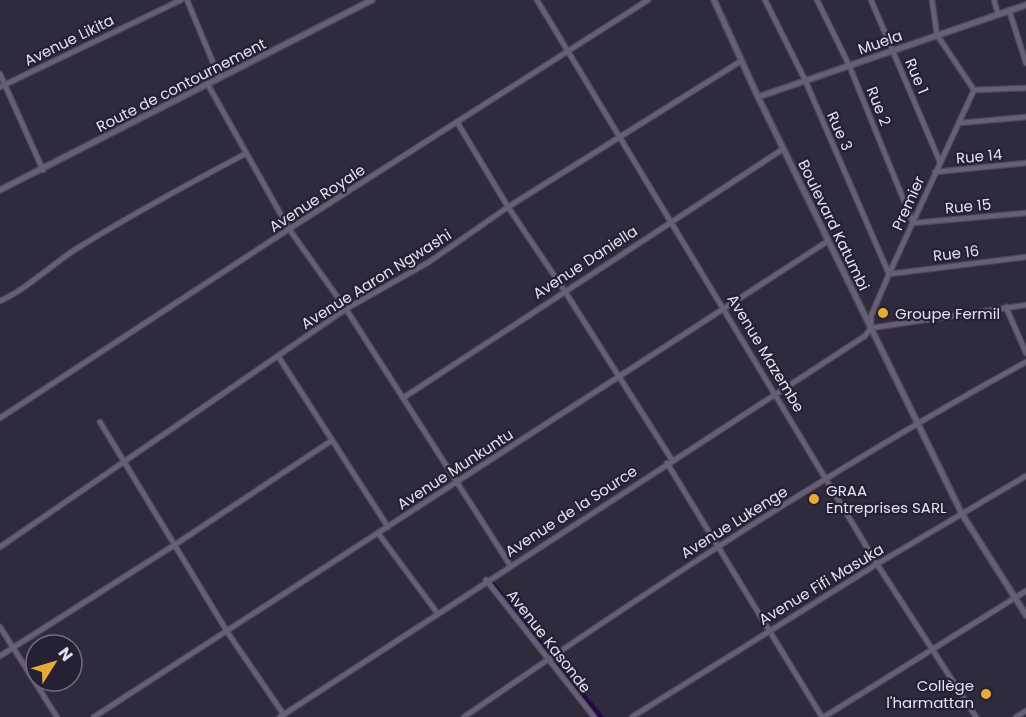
<svg xmlns="http://www.w3.org/2000/svg" width="1026" height="717" viewBox="0 0 1026 717" font-family="Poppins,sans-serif">
<style>
.lines{fill:none;stroke-linecap:round;stroke-linejoin:round}
.canal{stroke:#250646;stroke-width:5}
.minor-casing{stroke:#4d4858;stroke-width:7}
.tertiary-casing{stroke:#4d4858;stroke-width:8}
.minor{stroke:#665f76;stroke-width:4.5}
.tertiary{stroke:#665f76;stroke-width:5}
.poi-dot{fill:#e8ab37;stroke:#262033;stroke-width:2}
.labels{text-anchor:middle;dominant-baseline:central;stroke-width:4.5;stroke-linejoin:round;paint-order:stroke}
.street-label{font-size:15px;fill:#e4e0ed;stroke:#262033}
.poi-label{font-size:15px;fill:#e4e0ed;stroke:#262033;text-anchor:start}
</style>
<rect width="100%" height="100%" fill="#302a3d"/>
<g class="lines">
<path class="canal" d="M490 581 601 717"/>
<g class="minor-casing">
<g id="minor">
<path d="M187 0 219 77"/>
<path d="M537 0 877 564 976 717"/>
<path d="M765 0 805 80 889 274 1026 257"/>
<path d="M817 0 849 65 913 223 1026 213"/>
<path d="M871 0 940 162"/>
<path d="M932 0 937 35 974 90 1026 88"/>
<path d="M994 0 998 14"/>
<path d="M1009 10 1026 63"/>
<path d="M0 74 43 170"/>
<path d="M207 83 289 229 346 309 510 565"/>
<path d="M0 87 181 0"/>
<path d="M457 122 508 207 564 290 672 460"/>
<path d="M959 123 1026 117"/>
<path d="M935 172 1026 163"/>
<path d="M0 301C28 288 50 266 76 249 131 215 188 184 245 154"/>
<path d="M1006 307 1026 353"/>
<path d="M871 328V316L889 274 974 90"/>
<path d="M871 328 1026 305"/>
<path d="M278 356 388 527"/>
<path d="M403 398 783 149"/>
<path d="M0 418 289 229 648 0"/>
<path d="M100 422 228 633 284 715"/>
<path d="M667 463 822 717"/>
<path d="M378 533 438 614"/>
<path d="M0 547 346 309 429 262 508 207 741 61"/>
<path d="M486 580 594 717"/>
<path d="M0 627 57 717"/>
<path d="M0 656 176 544 331 441"/>
<path d="M94 717 828 241"/>
<path d="M280 717 865 336 871 328"/>
<path d="M464 717C647 591 831 469 1026 362"/>
<path d="M632 717 877 564 1026 476"/>
<path d="M824 717 1026 591"/>
<path d="M1016 717 1026 711"/>
</g>
</g>
<g class="tertiary-casing">
<g id="tertiary">
<path d="M714 0 758 97 962 514 1026 615"/>
<path d="M758 97 1026 5"/>
<path d="M0 190 372 0"/>
</g>
</g>
<use href="#minor" class="minor"/>
<use href="#tertiary" class="tertiary"/>
</g>
<g class="poi-dot">
<circle cx="883" cy="313" r="6"/>
<circle cx="814" cy="499" r="6"/>
<circle cx="986" cy="694" r="6"/>
</g>
<g class="labels">
<g class="street-label">
<text transform="translate(69 40) rotate(-26)">Avenue Likita</text>
<text transform="translate(880 42) rotate(-19)">Muela</text>
<text transform="translate(917 76) rotate(67)">Rue 1</text>
<text transform="translate(181 85) rotate(-27)">Route de contournement</text>
<text transform="translate(879 106) rotate(68)">Rue 2</text>
<text transform="translate(840 131) rotate(66)">Rue 3</text>
<text transform="translate(979 156) rotate(-5)">Rue 14</text>
<text transform="translate(317 198) rotate(-33)">Avenue Royale</text>
<text transform="translate(908 203) rotate(-66)">Premier</text>
<text transform="translate(968 206) rotate(-5)">Rue 15</text>
<text transform="translate(834 225) rotate(64)">Boulevard Katumbi</text>
<text transform="translate(956 253) rotate(-7)">Rue 16</text>
<text transform="translate(585 262) rotate(-33)">Avenue Daniella</text>
<text transform="translate(376 279) rotate(-32)">Avenue Aaron Ngwashi</text>
<text transform="translate(766 353) rotate(59)">Avenue Mazembe</text>
<text transform="translate(455 469) rotate(-33)">Avenue Munkuntu</text>
<text transform="translate(571 511) rotate(-33)">Avenue de la Source</text>
<text transform="translate(734 522) rotate(-32)">Avenue Lukenge</text>
<text transform="translate(821 584) rotate(-31)">Avenue Fifi Masuka</text>
<text transform="translate(549 641) rotate(52)">Avenue Kasonde</text>
</g>
<g class="poi-label">
<text x="895" y="313">Groupe Fermil</text>
<text x="826" y="490">GRAA<tspan x="826" dy="17">Entreprises SARL</tspan></text>
<text x="974" y="685" text-anchor="end">Collège<tspan x="974" dy="17">l'harmattan</tspan></text>
</g>
</g>
<g transform="translate(54 663) rotate(53)"><circle r="28" fill="#262033" stroke="#726d7d" stroke-width="1.5"/>
<path d="M0-4.5L10 22L0 15L-10 22Z" fill="#e8ab37"/>
<text y="-9" font-size="16" font-weight="bold" text-anchor="middle" fill="#e4e0ed">N</text>
</g>
</svg>
